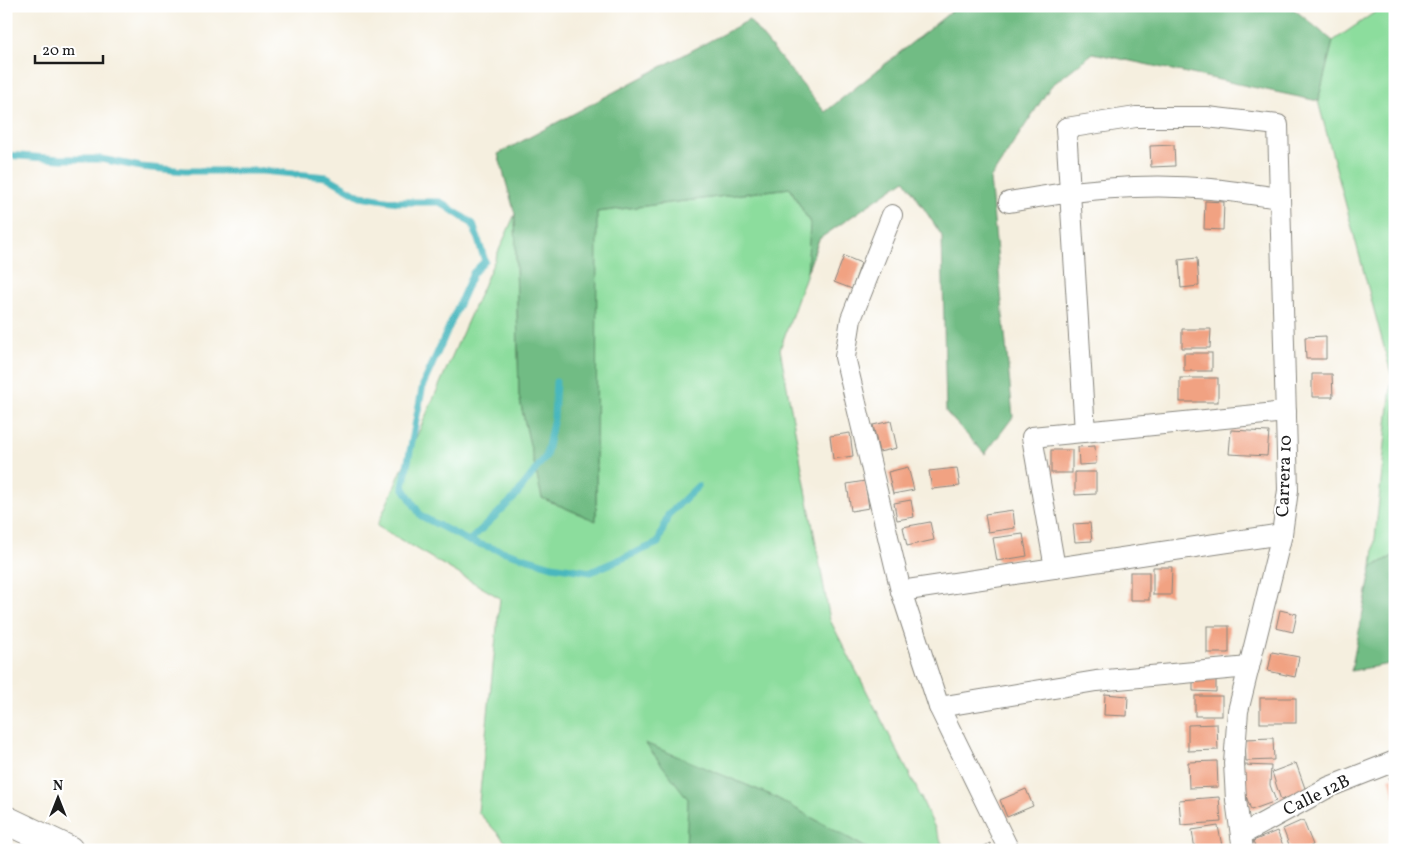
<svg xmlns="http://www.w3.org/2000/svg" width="1401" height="856" viewBox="0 0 1401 856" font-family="Vollkorn,serif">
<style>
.green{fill:#8cdd9d;stroke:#547c5c}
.forest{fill:#71bc84;stroke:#466c50}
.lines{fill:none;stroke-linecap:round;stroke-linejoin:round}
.stream{stroke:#48b7be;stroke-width:7}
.building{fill:#f1a282}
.street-casing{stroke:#88867e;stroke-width:22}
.secondary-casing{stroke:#88867e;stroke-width:30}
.street{stroke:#fff;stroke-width:20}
.secondary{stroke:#fff;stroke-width:28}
.labels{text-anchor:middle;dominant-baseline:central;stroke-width:4;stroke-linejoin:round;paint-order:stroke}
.street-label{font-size:18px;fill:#1c1c1c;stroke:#fff}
</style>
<rect width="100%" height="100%" fill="#fff"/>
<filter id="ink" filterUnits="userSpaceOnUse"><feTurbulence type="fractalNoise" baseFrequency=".02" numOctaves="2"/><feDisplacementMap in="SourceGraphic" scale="10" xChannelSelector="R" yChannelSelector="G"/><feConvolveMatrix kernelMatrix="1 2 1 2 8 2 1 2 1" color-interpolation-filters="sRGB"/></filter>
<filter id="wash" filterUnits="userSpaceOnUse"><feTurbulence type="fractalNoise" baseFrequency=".0096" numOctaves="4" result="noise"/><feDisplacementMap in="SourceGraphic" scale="20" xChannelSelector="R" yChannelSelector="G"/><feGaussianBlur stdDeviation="1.12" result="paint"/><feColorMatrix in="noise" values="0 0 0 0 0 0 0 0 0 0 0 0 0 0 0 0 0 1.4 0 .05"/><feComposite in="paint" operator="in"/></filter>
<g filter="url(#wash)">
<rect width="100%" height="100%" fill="#f5efdf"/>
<g class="green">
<path d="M1384 6H1395V555L1372 567 1392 377 1318 101 1333 41Z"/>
<path d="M790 188 819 239 780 349 830 620 916 787 945 850H870L773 796 646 744 689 799 686 850H513L478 812 500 598 377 526 515 214 519 396 542 498 586 517H596V212Z"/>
</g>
<g class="forest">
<path d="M958 6H1290L1333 41 1318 101 1093 53 1051 86 990 179 1013 417 985 454 946 412 942 236 905 180 819 239 807 272 810 223 790 188 597 212 596 521 542 498 519 396 515 214 498 154 749 20 825 112Z"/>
<path d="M1395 555V663L1351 671 1372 567Z"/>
<path d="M645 743 773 796 870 850H686L688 799Z"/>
</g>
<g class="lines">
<g class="stream">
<path d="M6 155 60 159H101L141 167 185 171H262L327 177 360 196 398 202H440L473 224 485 261 473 273 423 385 403 487 421 516 469 541 552 566 591 572 658 543 668 515 698 486"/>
<path d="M469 541 514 498 546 456 554 418 556 382"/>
</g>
</g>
<g id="blocks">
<g class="building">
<path d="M1174 145 1175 166 1151 167 1150 146Z"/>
<path d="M1205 201 1224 202 1223 230 1204 229Z"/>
<path d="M844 256 861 263 852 289 834 282Z"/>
<path d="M1197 258 1199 286 1181 288 1179 260Z"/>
<path d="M1182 329H1211L1210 348H1182Z"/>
<path d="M1326 336V359H1306L1305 337Z"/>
<rect x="1184" y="353" width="28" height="18"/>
<path d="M1312 374H1332L1333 397H1312Z"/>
<rect x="1180" y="378" width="38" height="24"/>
<path d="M891 421 897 448 879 452 873 425Z"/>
<path d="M1231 430 1269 432 1267 456 1229 454Z"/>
<path d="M850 433 853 456 833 459 830 436Z"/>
<path d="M1095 446 1096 464 1079 465 1078 447Z"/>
<rect x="1051" y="450" width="21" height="23"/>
<path d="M908 467 914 490 893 494 888 472Z"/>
<path d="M957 468 960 486 932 489 929 471Z"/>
<path d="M1075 472H1096V494L1075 495Z"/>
<path d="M865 481 869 508 851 511 847 484Z"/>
<path d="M911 500 914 517 897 520 894 503Z"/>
<path d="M1013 510 1015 528 988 532 985 514Z"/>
<path d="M930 522 934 540 907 546 903 527Z"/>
<path d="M1090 523 1092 541 1075 542 1073 524Z"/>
<path d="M1023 534 1027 556 997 561 993 538Z"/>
<path d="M1153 567H1172L1171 595H1153Z"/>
<rect x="1130" y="572" width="19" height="28"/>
<path d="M1280 610 1297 614 1293 632 1276 628Z"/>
<rect x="1207" y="626" width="22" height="27"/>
<path d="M1272 652 1299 657 1295 677 1268 671Z"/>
<path d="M1193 678 1216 679V692L1193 691Z"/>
<path d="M1105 694 1128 696 1127 716 1104 715Z"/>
<rect x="1195" y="696" width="27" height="20"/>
<rect x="1260" y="698" width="36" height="25"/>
<path d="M1217 724 1218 750 1188 751V725Z"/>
<path d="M1273 738 1274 760 1246 761 1245 739Z"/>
<path d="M1217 761 1218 787 1189 788 1188 762Z"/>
<path d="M1296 763 1306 791 1281 800 1272 772Z"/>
<path d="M1244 765 1271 766 1270 785 1276 801 1251 810 1244 790Z"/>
<path d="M1395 776V796H1394L1389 778Z"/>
<path d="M1026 789 1033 806 1007 817 1000 800Z"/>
<path d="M1219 797 1221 822 1181 825 1179 800Z"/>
<path d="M1303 820 1313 845 1301 850H1291L1283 829Z"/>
<path d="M1218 826 1222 846 1195 850 1192 830Z"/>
<path d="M1277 831 1285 850H1257L1253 841Z"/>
<path d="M990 843 993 850H977Z"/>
</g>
</g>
</g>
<g filter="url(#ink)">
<use href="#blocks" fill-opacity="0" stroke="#88867e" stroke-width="1"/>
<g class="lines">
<g class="street-casing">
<g id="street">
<path d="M1009 202C1075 190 1143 182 1211 189 1234 191 1257 195 1280 198"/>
<path d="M892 215 851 319 845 357 901 591 939 707 1009 850"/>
<path d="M1085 432 1066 128 1136 117H1207L1278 125 1288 490 1282 534 1238 711 1234 763 1236 800 1243 850"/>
<path d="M1055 568 1032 437 1286 412"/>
<path d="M901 591 1282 534"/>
<path d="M939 707 1096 681 1249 667"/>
<path d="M1241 835 1329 787 1395 761"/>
</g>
</g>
<g class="secondary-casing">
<path id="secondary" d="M6 820 69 850"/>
</g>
<use href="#street" class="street"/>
<use href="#secondary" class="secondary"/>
</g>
</g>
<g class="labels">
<g class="street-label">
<text transform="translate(1285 476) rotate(-88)">Carrera 10</text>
<text transform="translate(1317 796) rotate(-26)">Calle 12B</text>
</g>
</g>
<rect width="1401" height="856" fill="none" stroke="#fff" stroke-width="25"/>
<g transform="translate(58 798)" stroke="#ffffff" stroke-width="4" paint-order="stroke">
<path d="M0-4L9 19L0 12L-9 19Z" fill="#1c1c1c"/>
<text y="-8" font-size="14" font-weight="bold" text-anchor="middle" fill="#1c1c1c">N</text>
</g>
<path d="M35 55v8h68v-8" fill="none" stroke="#1c1c1c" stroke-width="2.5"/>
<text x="42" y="55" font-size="15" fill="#1c1c1c" stroke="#ffffff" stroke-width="4" paint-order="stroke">20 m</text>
</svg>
